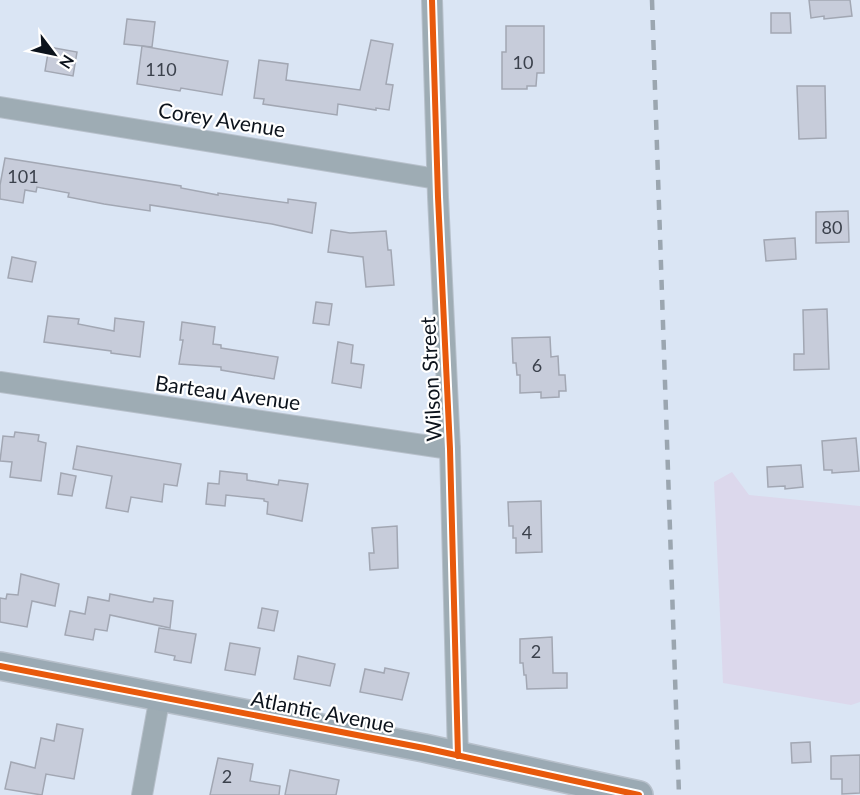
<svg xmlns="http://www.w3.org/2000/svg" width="860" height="795" viewBox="0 0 860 795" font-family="Lato,sans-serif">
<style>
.green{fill:#dcd8ec}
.building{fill:#c7ccda;stroke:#a2a7b3;stroke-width:1.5}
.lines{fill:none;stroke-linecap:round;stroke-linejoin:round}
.street-casing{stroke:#b7c0cb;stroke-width:22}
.secondary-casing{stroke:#b7c0cb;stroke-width:30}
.street{stroke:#9eacb4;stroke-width:20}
.secondary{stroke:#9baab4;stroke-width:27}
.rail{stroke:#9ba6b0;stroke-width:4.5;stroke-dasharray:10 10;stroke-linecap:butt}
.cycleway-casing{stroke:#fff;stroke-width:10}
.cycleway{stroke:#e8590c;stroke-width:6}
.labels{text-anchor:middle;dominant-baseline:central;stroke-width:4.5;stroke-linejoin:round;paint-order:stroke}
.number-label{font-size:18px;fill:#3b414c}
.street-label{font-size:21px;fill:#0c131c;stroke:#fff}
</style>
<rect width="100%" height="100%" fill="#dae5f4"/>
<path class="green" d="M732 472 749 495 860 506V702L851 705 723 683 714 482Z"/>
<g class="building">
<path d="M809 0H850L852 16 824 19V16L811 18Z"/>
<path d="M771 13H790L791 33H771Z"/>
<path d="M127 19 155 22 152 47 124 44Z"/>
<path d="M506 26H544V73H537L536 86H527V89H502V52H506Z"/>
<path d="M371 40 393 44 386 84 393 85 389 110 376 108V110L338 104 337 115 263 104 264 99 254 98 259 60 288 64 286 80 360 90Z"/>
<path d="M142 46 228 61 222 95 181 88 180 91 137 84Z"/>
<path d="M49 47 77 52 73 76 45 71Z"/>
<path d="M797 86H825L826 138 799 139Z"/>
<path d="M5 158 181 186V188L218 195V193L288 203V199L316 203 312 233 272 224 150 205V211L104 204 68 197 69 193 37 187 36 192 25 190 23 203 0 199V185Z"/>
<path d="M848 211 849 242 816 243V212Z"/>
<path d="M331 230 350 233 386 231 388 250H391L394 285 366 287 363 257 328 252Z"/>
<path d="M795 238 796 259 766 261 764 240Z"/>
<path d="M12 257 36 262 32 282 8 278Z"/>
<path d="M316 302 332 304 329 325 313 323Z"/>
<path d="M827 309 829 369 794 370V354H804L803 310Z"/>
<path d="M48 316 79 319 78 324 114 331 115 318 144 322 140 357 111 353V351L44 342Z"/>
<path d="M182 322 215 327 213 344 221 345V348L278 357 274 379 221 370V367L179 364 183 340H180Z"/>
<path d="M550 337 551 357 558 356 559 375H565L566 391H559V397L541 398V392L520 393V375H517L516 363H513L512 338Z"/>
<path d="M338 342 353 345 351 363 364 365 361 388 332 383Z"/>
<path d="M15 432 39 435 38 441 46 443 41 481 10 477 12 462 0 461 3 436 14 437Z"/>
<path d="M856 438 859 471 832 473V470H824L822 441Z"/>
<path d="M77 446 181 464 177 486 164 484 162 502 131 497 128 512 106 508 112 476 73 469Z"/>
<path d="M801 465 803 487 785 489V486L768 487 767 467Z"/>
<path d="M220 471 247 474V480L278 485 279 480 308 484 302 521 267 514 268 502 264 501V499L226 495 225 506 206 504 208 483 219 484Z"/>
<path d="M61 473 76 476 72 496 58 494Z"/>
<path d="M541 501 542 552 516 553V538H513V526H509L508 502Z"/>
<path d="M397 526 398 568 370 570 369 553H374L372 528Z"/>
<path d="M21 574 59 584 55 606 32 601 27 627 0 622V598L6 599 7 594 18 595Z"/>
<path d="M110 594 150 602H153L154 598 173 601 170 628 110 615 107 631 95 629 93 640 65 635 70 611 85 614 88 597 109 601Z"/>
<path d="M262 608 278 611 274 631 258 628Z"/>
<path d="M159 628 196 634 191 663 174 660 175 656 155 652Z"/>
<path d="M552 637 553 673H567V688L527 689 526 675H524L523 663H520V639Z"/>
<path d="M230 643 260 648 255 675 225 670Z"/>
<path d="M298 656 335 664 330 686 294 679Z"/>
<path d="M385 668 409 673 402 700 360 692 365 669 384 673Z"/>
<path d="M57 724 83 729 74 779 46 774 42 795 5 789 11 762 35 768 41 738 54 741Z"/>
<path d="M810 742 811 762 792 763 791 743Z"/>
<path d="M860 755V793L842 794V779H831V756Z"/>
<path d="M218 758 253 764 250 781 280 786 279 795H210Z"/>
<path d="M290 770 339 780 336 795H285Z"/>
</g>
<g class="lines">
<g class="street-casing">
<g id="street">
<path d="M432 0 438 197 450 449 458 756"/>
<path d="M0 107 437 179"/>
<path d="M0 382 450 449"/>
<path d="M142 795 160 696"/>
</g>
</g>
<g class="secondary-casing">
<path id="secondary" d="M0 666 424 748 639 795"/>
</g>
<use href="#street" class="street"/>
<use href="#secondary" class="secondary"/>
<path class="rail" d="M652 0 679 795"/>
<g class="cycleway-casing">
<g id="cycleway">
<path d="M432 0 438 197 450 449 458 756"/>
<path d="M0 666 424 748 639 795"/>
</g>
</g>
<use href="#cycleway" class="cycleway"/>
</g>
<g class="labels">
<g class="number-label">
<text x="523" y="62">10</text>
<text x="161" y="69">110</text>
<text x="23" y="176">101</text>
<text x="832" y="227">80</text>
<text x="537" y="365">6</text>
<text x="527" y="532">4</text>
<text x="536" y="651">2</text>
<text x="227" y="776">2</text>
</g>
<g class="street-label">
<text transform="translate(222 119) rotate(9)">Corey Avenue</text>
<text transform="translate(430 379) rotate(-93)">Wilson Street</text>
<text transform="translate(228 392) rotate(8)">Barteau Avenue</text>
<text transform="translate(323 711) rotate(11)">Atlantic Avenue</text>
</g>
</g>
<g transform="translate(54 54) rotate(122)" stroke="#ffffff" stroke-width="4.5" paint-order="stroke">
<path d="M0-4.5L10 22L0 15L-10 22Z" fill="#0c131c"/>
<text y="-9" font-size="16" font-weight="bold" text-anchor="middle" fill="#0c131c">N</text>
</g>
</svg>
